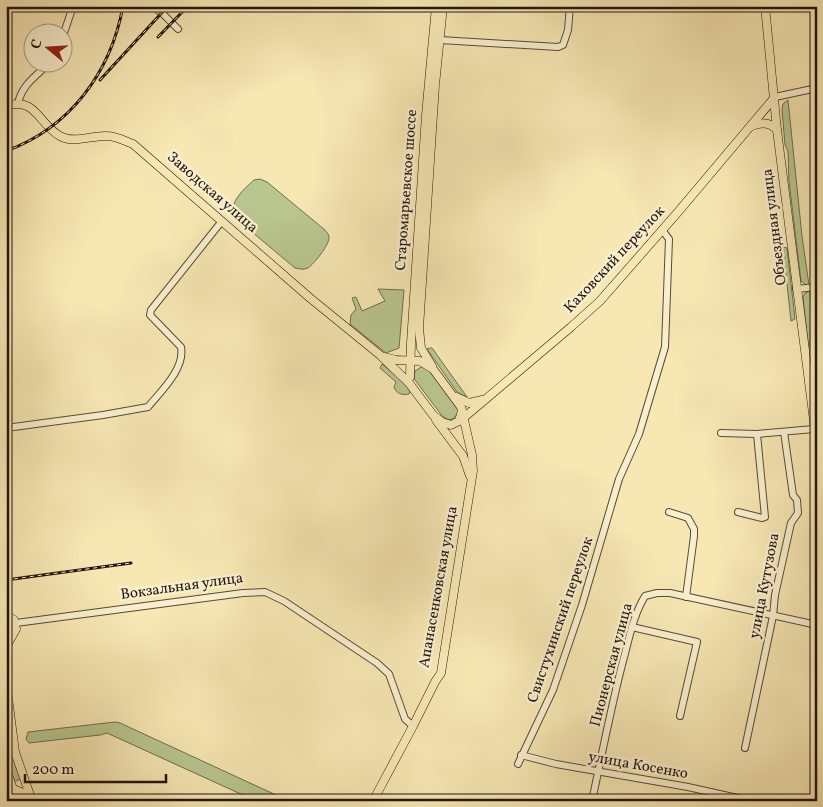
<svg xmlns="http://www.w3.org/2000/svg" width="823" height="807" viewBox="0 0 823 807" font-family="Vollkorn,serif">
<style>
.green{fill:#b9c68f;stroke:#6e6e4e}
.lines{fill:none;stroke-linecap:round;stroke-linejoin:round}
.minor-casing{stroke:#574a36;stroke-width:8}
.major-casing{stroke:#22150d;stroke-width:9}
.minor{stroke:#f9efce;stroke-width:6}
.major{stroke:#f6e7b3;stroke-width:8}
.rail-casing{stroke:#22150d;stroke-width:3}
.rail{stroke:#f9efce;stroke-width:1;stroke-dasharray:4;stroke-linecap:butt}
.labels{text-anchor:middle;dominant-baseline:central;stroke-width:5;stroke-linejoin:round;paint-order:stroke}
.street-label{font-size:15px;fill:#22150d;stroke:#f9efce}
</style>
<rect width="100%" height="100%" fill="#f6e7b3"/>
<filter id="stains"><feTurbulence type="fractalNoise" baseFrequency=".004" numOctaves="4"/><feColorMatrix values="0 0 0 0 .2 0 0 0 0 .09 0 0 0 0 .02 0 0 0 .5 -.17"/></filter>
<radialGradient id="worn" r=".72"><stop offset=".6" stop-color="#630" stop-opacity="0"/><stop offset="1" stop-color="#630" stop-opacity=".3"/></radialGradient>
<g class="green">
<path d="M788 100 802 236 809 285H806L801 281 789 181 788 151 785 145 782 110 783 104Z"/>
<path d="M260 179 267 182 325 230C326 232 329 234 329 237 330 244 314 264 308 268 304 270 300 269 295 268L234 217C228 203 244 189 254 180Z"/>
<path d="M783 247 787 248 795 319 791 321Z"/>
<path d="M378 289 404 290 399 348 386 353 350 324 351 315 356 309 352 298 356 297 362 311 385 301Z"/>
<path d="M810 291 817 346 816 348 810 347 808 343 803 297 805 293Z"/>
<path d="M430 348H432L467 397 457 392 427 349Z"/>
<path d="M382 364 403 381 410 391 409 394C402 396 396 393 394 387L396 382 380 368Z"/>
<path d="M423 366 429 370 457 406 458 413 453 419 449 420 443 417 415 380 414 377 415 371Z"/>
<path d="M6 703 21 779 13 782 6 762Z"/>
<path d="M115 722 120 723 289 801H256L107 733 100 735 29 743 26 739 28 732Z"/>
</g>
<g class="lines">
<g class="minor-casing">
<g id="minor">
<path d="M152 6 162 13 178 29"/>
<path d="M62 39 73 6"/>
<path d="M440 40 558 47 563 45 568 30 570 6"/>
<path d="M775 97 817 88"/>
<path d="M18 103C23 83 36 77 50 62"/>
<path d="M796 289 817 287"/>
<path d="M6 428 103 415 148 407C161 391 185 369 181 347L150 315 151 310 222 221"/>
<path d="M721 433 757 434 814 429"/>
<path d="M669 512 688 518 694 529V536L686 597"/>
<path d="M738 512 762 518 765 517 757 434"/>
<path d="M16 623 243 593 265 592 284 601 377 663 389 674 405 719 413 726"/>
<path d="M632 627 697 642 680 716"/>
<path d="M745 748 773 616 775 595 791 523 798 513 797 500 793 495 784 432"/>
<path d="M521 755 556 764 688 787 751 801"/>
<path d="M518 764 553 690 582 605 619 479 639 434 665 347 669 239 662 230"/>
<path d="M592 801C602 754 611 707 623 661 629 639 633 616 645 596L657 593H670L817 625"/>
</g>
</g>
<g class="major-casing">
<g id="major">
<path d="M765 6 777 130 817 445"/>
<path d="M6 106C36 96 39 125 60 136 74 144 92 135 107 136 116 136 125 141 133 144L310 298 380 355 409 383 433 415 442 422 451 425 459 421 462 411"/>
<path d="M752 126C761 122 770 122 777 130"/>
<path d="M432 366 421 348 419 328 435 85 443 6"/>
<path d="M410 377 411 343 426 115 436 6"/>
<path d="M456 397 469 403 482 400"/>
<path d="M436 420 463 456 470 476"/>
<path d="M461 420 571 327 600 301 678 212 775 97"/>
<path d="M6 615 14 620 16 629 6 647"/>
<path d="M6 682 15 752 32 801"/>
<path d="M6 769 17 801"/>
<path d="M6 786 23 793 31 799"/>
<path d="M373 801 413 726 435 682 441 673 473 471 472 455 461 407 433 369 420 361 396 360 384 357"/>
</g>
</g>
<use href="#minor" class="minor"/>
<use href="#major" class="major"/>
<g class="rail-casing">
<g id="rail">
<path d="M158 37 188 6"/>
<path d="M100 80 168 6"/>
<path d="M6 151C70 128 111 72 123 6"/>
<path d="M6 580 131 563"/>
</g>
</g>
<use href="#rail" class="rail"/>
</g>
<g class="labels">
<g class="street-label">
<text transform="translate(407 190) rotate(-86)">Старомарьевское шоссе</text>
<text transform="translate(212 193) rotate(41)">Заводская улица</text>
<text transform="translate(775 227) rotate(-97)">Объездная улица</text>
<text transform="translate(615 260) rotate(-47)">Каховский переулок</text>
<text transform="translate(765 586) rotate(-79)">улица Кутузова</text>
<text transform="translate(182 587) rotate(-8)">Вокзальная улица</text>
<text transform="translate(439 587) rotate(-80)">Апанасенковская улица</text>
<text transform="translate(561 620) rotate(-71)">Свистухинский переулок</text>
<text transform="translate(612 665) rotate(-75)">Пионерская улица</text>
<text transform="translate(638 766) rotate(10)">улица Косенко</text>
</g>
</g>
<rect width="823" height="807" fill="none" stroke="#f6e7b3" stroke-width="25"/>
<rect x="8" y="8" width="808" height="792" fill="none" stroke="#22150d" stroke-width="2.5"/>
<rect x="12" y="12" width="798" height="782" fill="none" stroke="#22150d"/>
<g transform="translate(48 48) rotate(288)"><circle r="24" fill="#f9efce" stroke="#a39881"/>
<path d="M0-4L9 19L0 12L-9 19Z" fill="#8f2418"/>
<text y="-8" font-size="14" font-weight="bold" text-anchor="middle" fill="#22150d">С</text>
</g>
<path d="M25 774v8h141v-8" fill="none" stroke="#22150d" stroke-width="2.5"/>
<text x="32" y="774" font-size="15" fill="#22150d" stroke="#f9efce" stroke-width="4" paint-order="stroke">200 m</text>
<rect width="100%" height="100%" filter="url(#stains)"/>
<rect width="100%" height="100%" fill="url(#worn)"/>
</svg>
